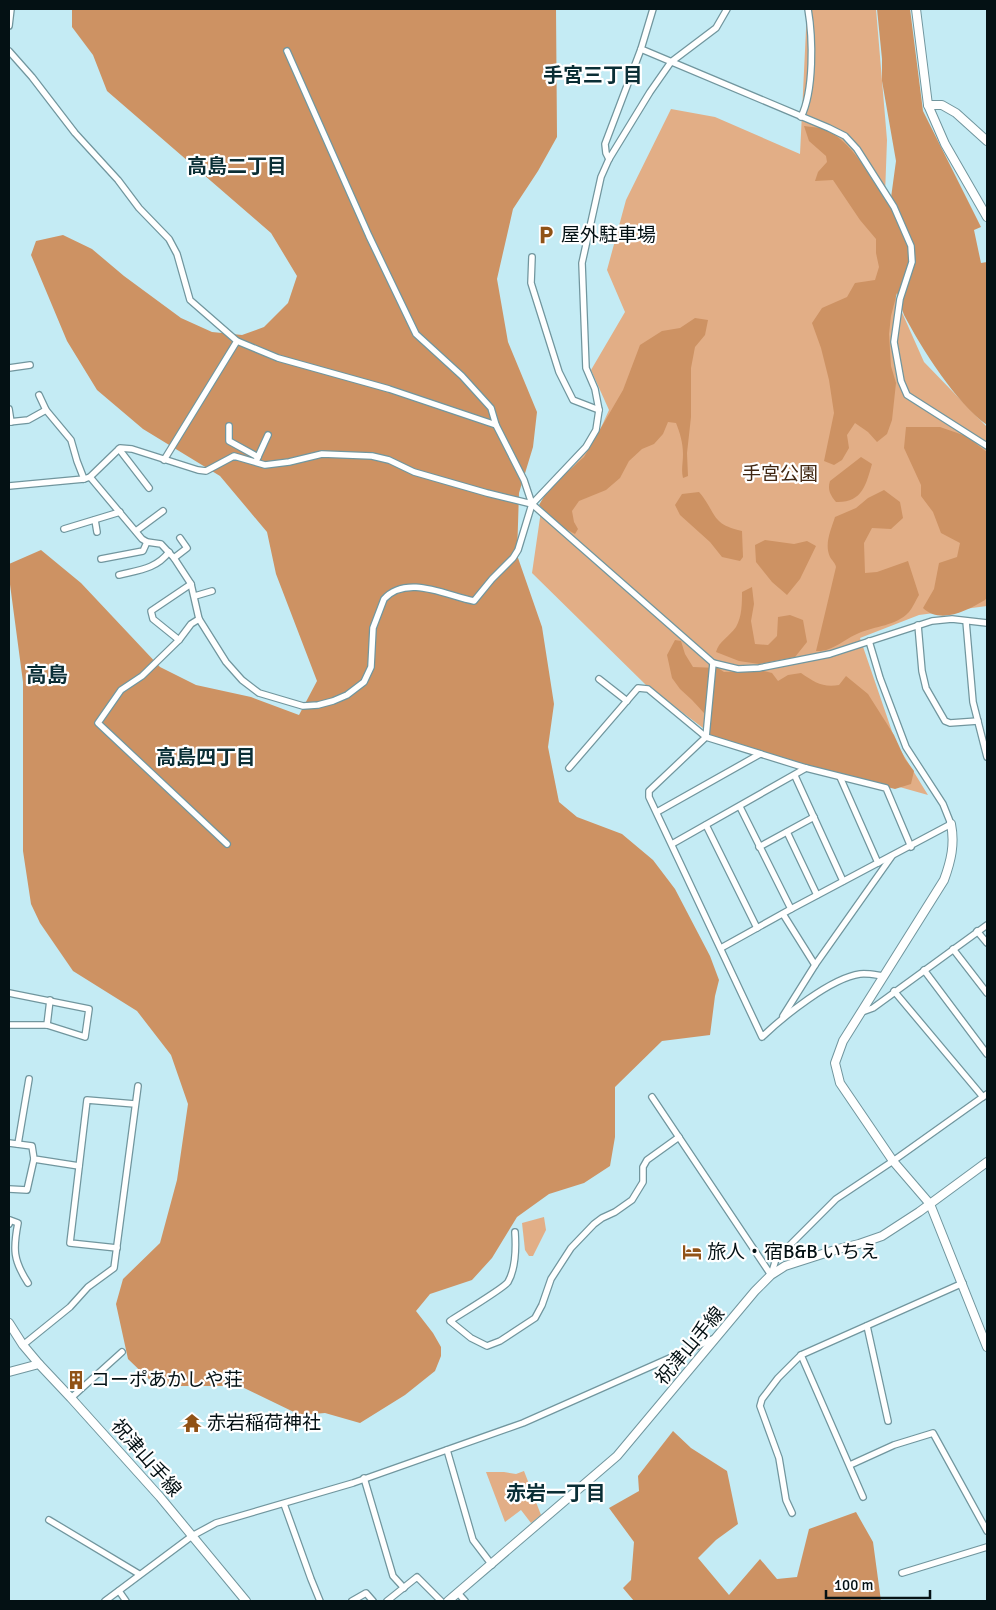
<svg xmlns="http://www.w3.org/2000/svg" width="996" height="1610" viewBox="0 0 996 1610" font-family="Signika,'Noto Sans JP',sans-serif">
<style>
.green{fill:#e2ae86}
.forest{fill:#cd9263}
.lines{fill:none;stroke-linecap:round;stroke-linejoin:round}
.street-casing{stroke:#71969e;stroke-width:8}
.secondary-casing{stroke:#71969e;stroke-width:10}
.street{stroke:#fff;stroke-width:5.5}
.secondary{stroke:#fff;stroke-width:8}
.labels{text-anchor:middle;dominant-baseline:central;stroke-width:4.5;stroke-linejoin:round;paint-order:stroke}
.poi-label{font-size:19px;fill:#041114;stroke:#fff;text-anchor:start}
.park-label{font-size:19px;fill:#402712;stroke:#fff}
.street-label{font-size:19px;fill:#041114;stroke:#fff}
.neighbourhood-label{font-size:20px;font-weight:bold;fill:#0a2e35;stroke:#fff}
.quarter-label{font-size:21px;font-weight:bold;fill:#0a2e35;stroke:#fff}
</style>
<rect width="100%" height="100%" fill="#c4ebf4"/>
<g class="green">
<path d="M807 9H876L887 140 885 195 888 281 924 362 987 427V606L919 615 860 638 896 743 928 795 711 734 646 685 532 573 541 511 599 432 609 410 591 370 625 312 607 270 626 200 671 109 715 117 800 154Z"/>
<path d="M544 1217 546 1230 533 1256H529L525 1250 522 1223Z"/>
<path d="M524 1471 541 1515 531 1523 521 1510 505 1522 486 1472H504L516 1474Z"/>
</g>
<g class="forest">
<path d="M72 9H556L557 137 538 171 513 209 497 279 508 342 537 412 533 447 519 493 517 555 542 627 554 704 548 747 559 802 577 817 622 834 653 860 675 889 710 956 719 980 715 996 710 1035 662 1041 615 1087V1137L610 1166 584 1183 549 1194 517 1217 492 1258 472 1280 430 1294 416 1311 433 1333 441 1347V1356L435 1371 405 1395 360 1423 325 1413 300 1415 240 1386H156L128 1359 116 1304 123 1279 160 1243 177 1180 188 1104 171 1055 137 1011 73 971 40 923 31 904 23 851V682L9 577V564L41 550 81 583 160 667 196 685 251 697 299 715 317 681 276 574 267 532 220 476 143 429 97 390 67 341 31 255 36 241 63 235 92 249 124 276 181 318 212 332 242 335 264 327 288 303 297 276 271 233 107 91 93 55 72 27Z"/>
<path d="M877 9H910L923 111 981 227 974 230 981 263 987 262V425C956 403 922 349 904 315 901 308 900 300 897 293L891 316 889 334 891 366 896 383 892 420 887 434 877 442 868 432 855 423 847 435 849 448 842 460 834 465 824 461 834 413 829 380 821 348 812 323 822 308 847 297 855 283 875 280 879 267 876 253V239L860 220 833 180 815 181 818 172 827 162 826 156 809 141 804 126C809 127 815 127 820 128 854 138 870 181 890 205L896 161 882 81V59Z"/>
<path d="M695 318 708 320 705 335 695 347 691 368V417L687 453 688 476 683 478C681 470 683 463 683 454 683 443 680 433 676 423L668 422 663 434 654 444 642 449 629 461 620 478 606 490 579 501 572 511 574 522 578 529 575 534 564 528 539 505 549 488 584 457 623 390 640 345 662 331 680 328Z"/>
<path d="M906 427H940L966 436 987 452V597L985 600C968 610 941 625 923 608L934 589 939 563 957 557 960 543 941 533 933 512 921 496V485L904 448Z"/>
<path d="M861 457 872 464C866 485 862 503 836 502 831 496 827 490 830 481Z"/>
<path d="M884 490 900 502 903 518 891 529 872 528 864 543 865 573 877 572 908 561 919 595C916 600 913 607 909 612 896 626 875 626 859 633 844 639 833 652 816 651L836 567C835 562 832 561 830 557 824 544 831 530 835 517L856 508 868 498Z"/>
<path d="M699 492C717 513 710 524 742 531L743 557 740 561 722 557 710 542 680 515 675 505 682 494Z"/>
<path d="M765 540 794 544 807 541 816 546 800 579 787 595 772 582 756 562 755 545Z"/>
<path d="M752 587 754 604 751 621 755 644 768 645 777 636 778 617 790 615 803 620 807 642 795 657 759 664 739 661 716 652C719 641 729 637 736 627 742 617 742 603 742 592Z"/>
<path d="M675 640 681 641 685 654 693 667 718 668 724 672 764 671 772 673 778 681 788 675 801 673C814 682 823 688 839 685L846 676 868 694 894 735 905 759 914 771 911 784 895 789 717 744 709 734 704 713 692 700 680 689 672 678 667 655Z"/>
<path d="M673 1431 691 1448 727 1471 738 1524 716 1540 698 1558 729 1595 760 1559 777 1579 797 1577 809 1529 856 1512 873 1542 881 1601H634L623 1588 631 1580 634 1542 609 1508 639 1491 638 1476Z"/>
</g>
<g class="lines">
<g class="street-casing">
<g id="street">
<path d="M9 26 11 9"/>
<path d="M641 49 829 128 845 136 857 149 894 207 911 246 912 262 900 299 894 342 901 381 907 395 987 446"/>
<path d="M9 51 32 77 75 133 118 180 139 208 169 239 177 254 190 300 237 341 278 358 389 389 496 425"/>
<path d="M287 51 369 236 416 334 462 376 491 408 496 425 524 480 532 504"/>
<path d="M801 117C814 91 813 38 808 9"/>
<path d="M609 159 606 153 605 144 641 49 653 9"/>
<path d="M532 257 531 283 559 372 573 400 599 410"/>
<path d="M9 368 30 365"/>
<path d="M39 395 46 410 71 440 77 461 84 479"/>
<path d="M9 409 11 422"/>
<path d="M9 422 28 420 46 410"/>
<path d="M229 426V441L258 457"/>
<path d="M119 449 149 488"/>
<path d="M257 459 268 435"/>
<path d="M164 460 237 341"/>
<path d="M90 477 142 539 147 542 161 544 174 558 191 584 199 619 226 662 242 680 259 693 303 706 318 705 333 701 347 695 364 682 371 667 373 628 384 599C407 574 447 596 474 601L492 579 513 558 518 550 532 504 586 447 596 430 599 410 595 389 586 368 582 263 601 177 609 159 650 92 671 62 716 28 727 9"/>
<path d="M9 486 84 479 90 477 120 448 132 449 198 470 206 471 234 456 265 465 289 462 322 454 372 456 389 460 414 472 487 493 532 504 713 663 738 669 759 668 830 654 932 621 952 619 987 623"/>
<path d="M95 520 97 532"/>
<path d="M64 529 120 512"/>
<path d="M136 531 163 511"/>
<path d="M174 558 187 548 180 538"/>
<path d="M101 559 143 551 147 542"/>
<path d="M119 575C139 570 156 569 169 552"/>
<path d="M195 596 212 591"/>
<path d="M199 619 191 624 179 640 142 676 121 690 98 723 227 844"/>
<path d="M966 621 973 702 987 757"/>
<path d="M918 625 922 671 926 688 945 721 950 723 978 721"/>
<path d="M179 640 153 619 151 611 191 584"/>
<path d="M713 663 706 737 649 791V797L762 1037C784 1016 831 978 860 974 867 973 876 975 884 976"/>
<path d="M599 679 627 701"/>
<path d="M569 768 638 688 648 689 706 737 806 768 886 788 911 847"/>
<path d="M795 776 843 881"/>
<path d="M840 777 878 863"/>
<path d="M740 807 791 909"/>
<path d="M657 812 760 754"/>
<path d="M706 825 757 928"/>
<path d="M787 832 817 895"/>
<path d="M672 844 806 768"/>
<path d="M759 847 814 817"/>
<path d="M783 914 815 965"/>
<path d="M977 931 987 943"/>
<path d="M721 948 791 909 951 824 943 804 906 747 880 678 869 641"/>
<path d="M953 949 987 993"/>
<path d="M924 970 987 1054"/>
<path d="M894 991 983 1097"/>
<path d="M9 993 89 1009 85 1037 47 1025H9"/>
<path d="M862 1012 873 1008 987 925"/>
<path d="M783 1016 815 965 892 856"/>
<path d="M47 1025 50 1000"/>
<path d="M652 1097 771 1275"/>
<path d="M9 1143 32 1146 34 1159 79 1166"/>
<path d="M18 1144 29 1079"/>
<path d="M9 1189 27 1190 34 1159"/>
<path d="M9 1224 10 1220 18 1223C13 1249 13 1260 28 1283"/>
<path d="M515 1232C516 1247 516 1268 508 1282 504 1288 459 1315 450 1321L471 1338 487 1346 500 1341 535 1318 542 1305 551 1279 571 1248 594 1224 602 1218 615 1212 632 1200 643 1182V1167L647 1160 679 1137"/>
<path d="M117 1248 70 1243 87 1100 135 1104"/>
<path d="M771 1275 776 1259 836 1199 893 1161 987 1094"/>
<path d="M867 1326 888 1421"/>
<path d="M23 1345 70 1307 88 1287 114 1268 138 1086"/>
<path d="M801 1355 863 1497"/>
<path d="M71 1398 122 1352"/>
<path d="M447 1450 473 1540 492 1565"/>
<path d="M850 1465 894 1445 933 1433 987 1531"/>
<path d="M364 1478 393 1576 404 1588"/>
<path d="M284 1504 311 1579 320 1601"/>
<path d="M792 1513 786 1500 779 1458 760 1406 762 1399 778 1378 801 1355 963 1283"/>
<path d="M49 1520 139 1574"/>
<path d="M902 1573 987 1547"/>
<path d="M119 1591 126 1601"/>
<path d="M458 1593 465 1601"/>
<path d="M105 1601 192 1536 216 1523 353 1483 523 1423 715 1338"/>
<path d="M352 1601 366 1593 373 1601"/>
<path d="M387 1601 417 1577 441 1601"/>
</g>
</g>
<g class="secondary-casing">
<g id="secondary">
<path d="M916 9 928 105 945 144 987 217"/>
<path d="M928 105H942L956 113 987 141"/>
<path d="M951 824C955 844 951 861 944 880L843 1041 835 1063 840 1083 893 1161 930 1204 987 1347"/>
<path d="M9 1323 23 1345 39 1364"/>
<path d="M9 1372 39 1364 71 1398 160 1497 246 1601"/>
<path d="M448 1601 617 1456 755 1291 771 1275 785 1266 838 1249 859 1244 882 1236 919 1212 987 1162"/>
</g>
</g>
<use href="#street" class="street"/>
<use href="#secondary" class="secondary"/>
</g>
<defs>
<g id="parking-bare" transform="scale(1.5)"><path d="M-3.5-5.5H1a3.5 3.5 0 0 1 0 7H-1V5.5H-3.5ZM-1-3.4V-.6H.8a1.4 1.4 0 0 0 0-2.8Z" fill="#905216" stroke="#fff" stroke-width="2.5" paint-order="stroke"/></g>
<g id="hotel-bare" transform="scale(1.5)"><path d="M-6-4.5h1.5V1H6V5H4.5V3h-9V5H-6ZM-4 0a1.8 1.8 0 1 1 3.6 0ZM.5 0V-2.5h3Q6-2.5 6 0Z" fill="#905216" stroke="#fff" stroke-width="2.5" paint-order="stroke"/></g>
<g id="building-bare" transform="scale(1.5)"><path d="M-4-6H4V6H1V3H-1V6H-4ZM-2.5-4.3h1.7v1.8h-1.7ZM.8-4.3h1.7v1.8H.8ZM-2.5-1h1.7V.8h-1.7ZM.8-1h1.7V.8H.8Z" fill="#905216" stroke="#fff" stroke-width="2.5" paint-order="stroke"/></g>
<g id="temple-bare" transform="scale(1.5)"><path d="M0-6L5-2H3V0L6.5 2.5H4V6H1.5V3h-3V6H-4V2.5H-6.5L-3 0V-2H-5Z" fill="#905216" stroke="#fff" stroke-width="2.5" paint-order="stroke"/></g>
</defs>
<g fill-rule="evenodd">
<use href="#parking-bare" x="546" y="235"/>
<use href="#hotel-bare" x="692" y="1252"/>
<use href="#building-bare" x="76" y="1380"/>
<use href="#temple-bare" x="192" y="1423"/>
</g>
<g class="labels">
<g class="poi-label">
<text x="561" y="235">屋外駐車場</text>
<text x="707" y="1252">旅人・宿B&amp;B いちえ</text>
<text x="91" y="1380">コーポあかしや荘</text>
<text x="207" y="1423">赤岩稲荷神社</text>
</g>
<g class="park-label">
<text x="780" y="474">手宮公園</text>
</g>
<g class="street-label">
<text transform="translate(690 1346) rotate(-50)">祝津山手線</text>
<text transform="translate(146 1458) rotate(49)">祝津山手線</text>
</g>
<g class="neighbourhood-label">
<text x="593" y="75">手宮三丁目</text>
<text x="237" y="166">高島二丁目</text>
<text x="206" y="757">高島四丁目</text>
<text x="556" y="1493">赤岩一丁目</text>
</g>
<g class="quarter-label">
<text x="47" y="675">高島</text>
</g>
</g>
<rect width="996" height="1610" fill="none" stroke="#041114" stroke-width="20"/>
<path d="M826 1590v8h104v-8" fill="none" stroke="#041114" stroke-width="2.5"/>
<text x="834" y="1590" font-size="15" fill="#041114" stroke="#ffffff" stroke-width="4" paint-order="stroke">100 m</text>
</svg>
